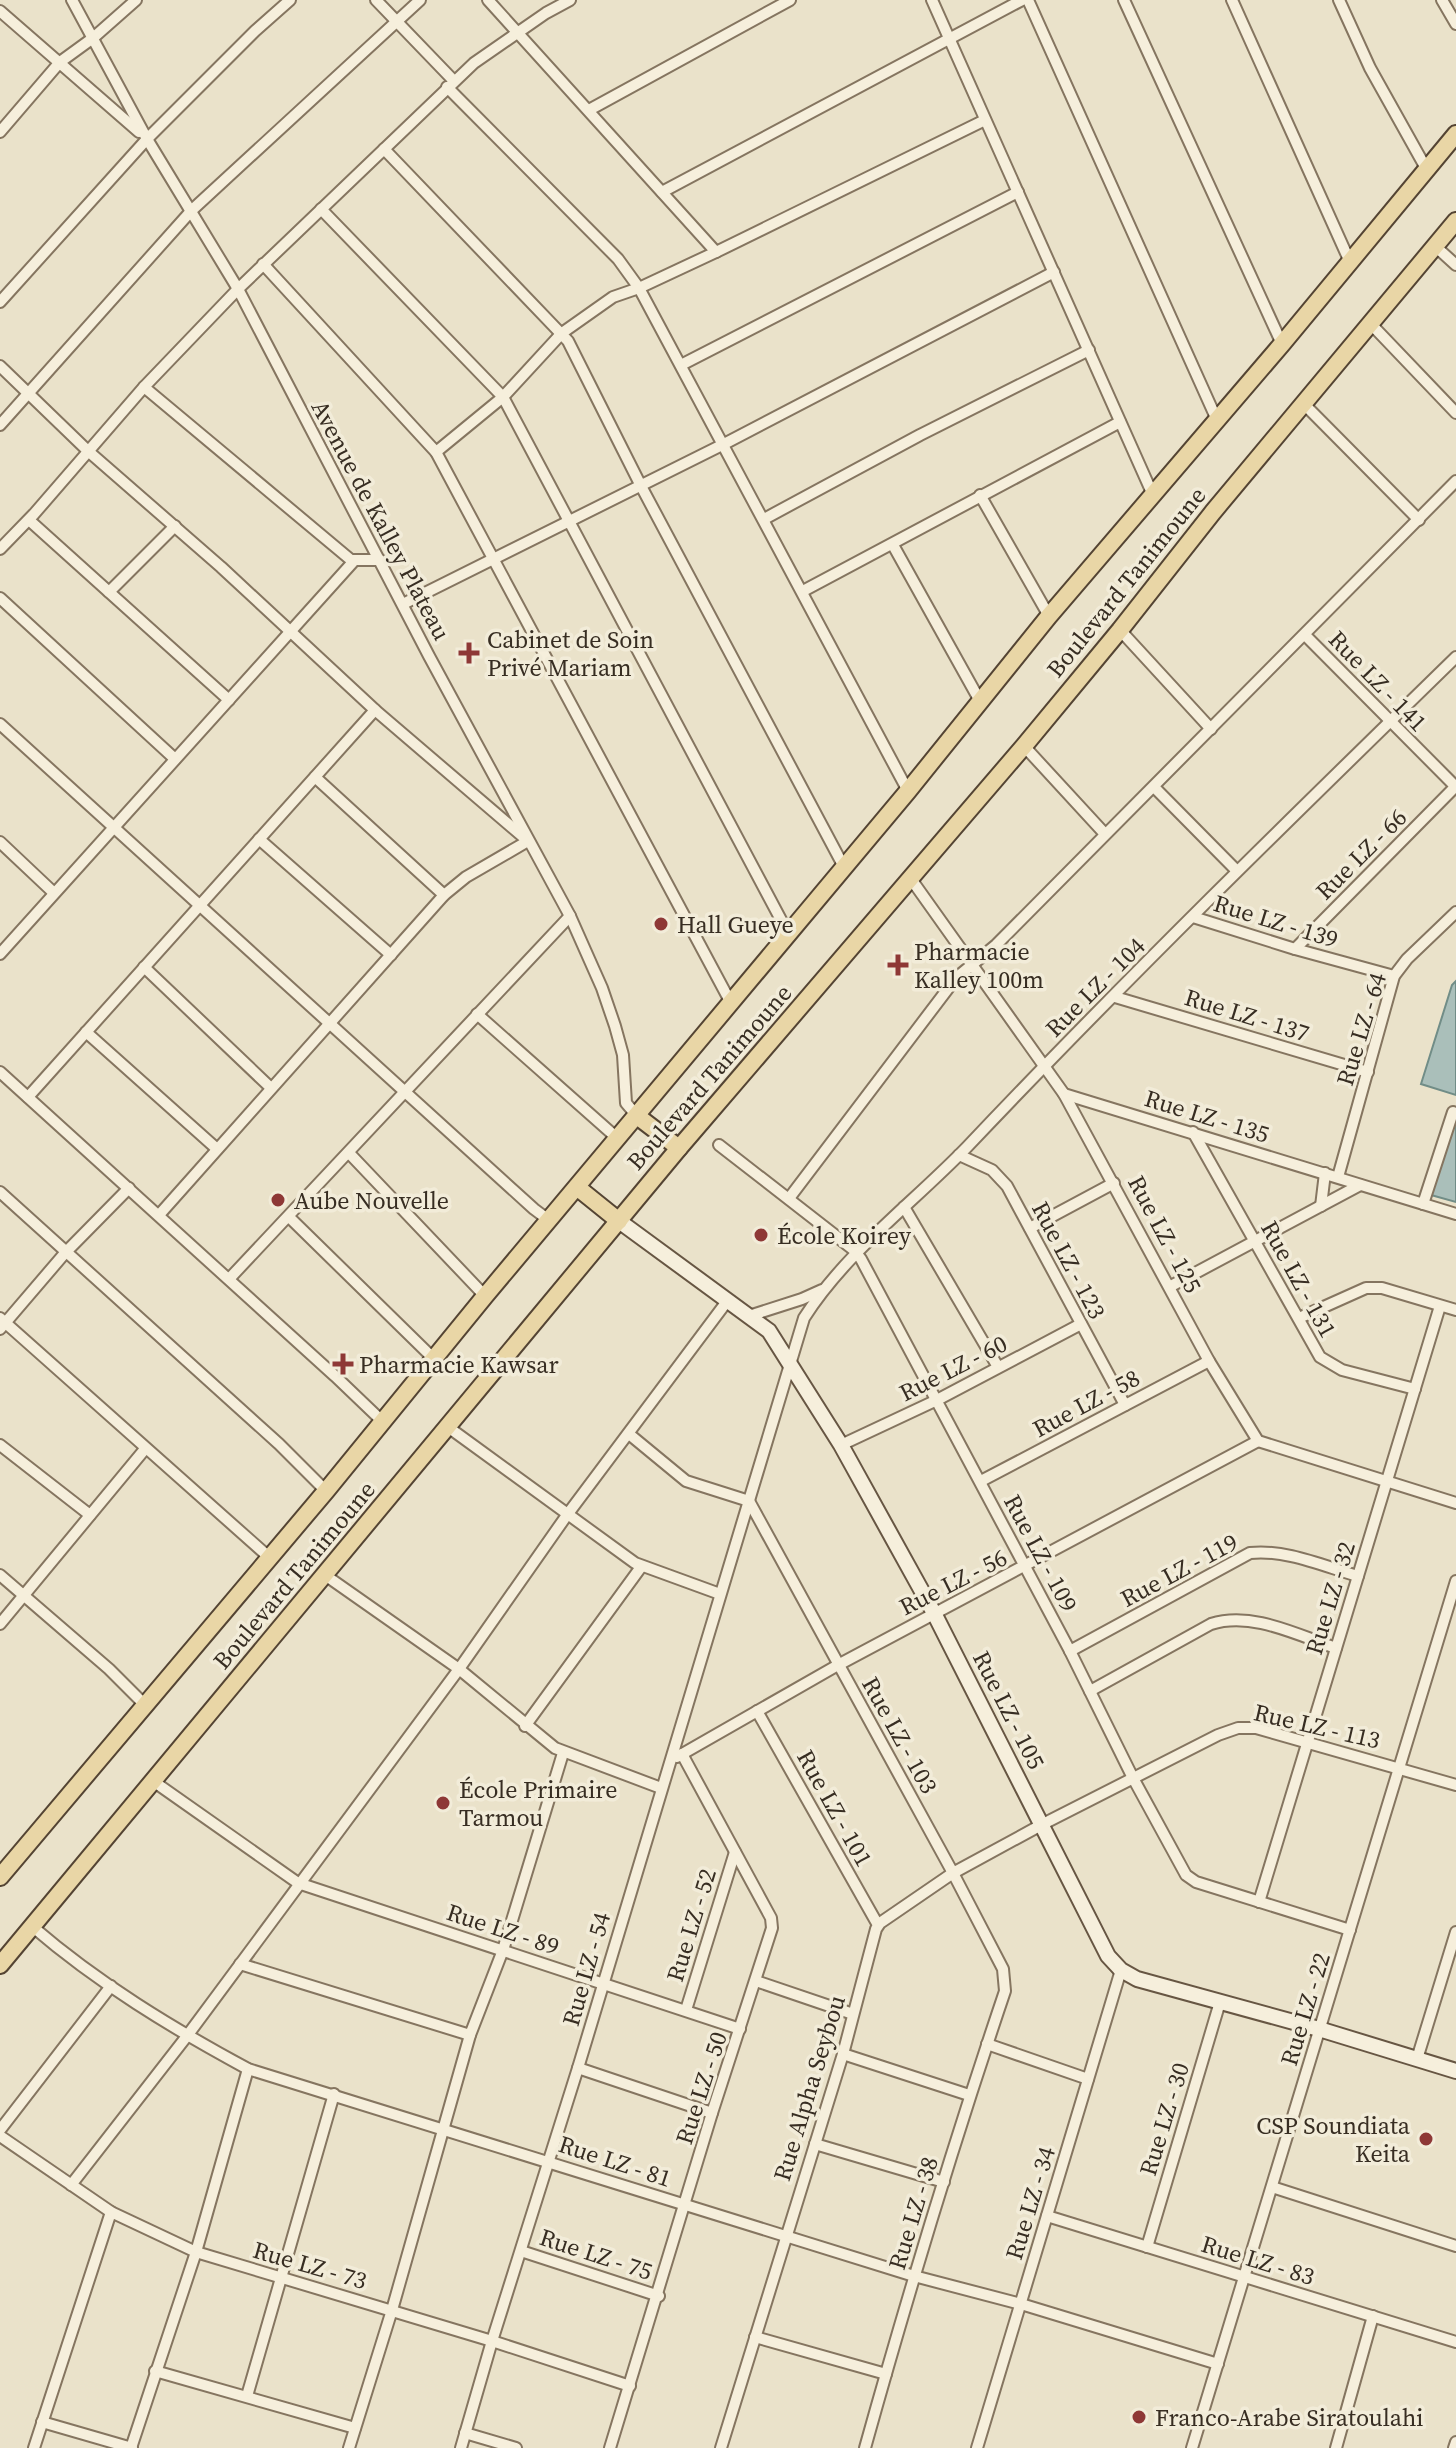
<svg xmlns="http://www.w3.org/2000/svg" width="1456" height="2448" viewBox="0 0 1456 2448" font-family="'Source Serif 4',serif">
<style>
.water{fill:#aabfba;stroke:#718d87;stroke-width:2}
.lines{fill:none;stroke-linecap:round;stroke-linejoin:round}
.minor-casing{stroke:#857560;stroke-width:14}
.secondary-casing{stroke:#675643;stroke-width:18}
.primary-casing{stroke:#544433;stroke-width:20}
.minor{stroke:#f6efdc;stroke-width:10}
.secondary{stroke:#f6efdc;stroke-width:14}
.primary{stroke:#e9d6a6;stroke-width:16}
.poi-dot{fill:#8e3836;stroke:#f2ecd9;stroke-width:3}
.labels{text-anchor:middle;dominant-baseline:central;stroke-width:7;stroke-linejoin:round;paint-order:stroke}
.street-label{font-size:24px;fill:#372d22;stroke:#f2ecd9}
.poi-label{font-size:24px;fill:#372d22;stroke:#f2ecd9;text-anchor:start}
</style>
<rect width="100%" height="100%" fill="#eae2ca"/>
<g class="water">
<path d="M1456 981V1095L1421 1084 1452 985Z"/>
<path d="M1456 1115V1202L1431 1195Z"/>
</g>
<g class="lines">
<g class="minor-casing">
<g id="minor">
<path d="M72 0 147 139 238 289 429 656 570 916 602 988 615 1026 623 1055 626 1103 637 1116"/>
<path d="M376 0 454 81"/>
<path d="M488 0 716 252"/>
<path d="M932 0 1153 495"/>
<path d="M1028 0 1217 420"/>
<path d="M1124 0 1282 344"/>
<path d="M1232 0 1350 262"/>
<path d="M1339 0 1370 68 1427 170"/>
<path d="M1442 0 1456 24"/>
<path d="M0 11 139 132"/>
<path d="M447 87 618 259 639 288 908 791"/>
<path d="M589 110 790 0"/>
<path d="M0 132 60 62 93 38 136 0"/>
<path d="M384 149 568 341 641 486 844 867"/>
<path d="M662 192 1022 0"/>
<path d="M321 209 503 397 788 933"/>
<path d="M1435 246 1456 265"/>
<path d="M263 264 436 452 731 1003"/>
<path d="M0 302 147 139 255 31 290 0"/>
<path d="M1370 323 1456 413"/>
<path d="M681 365 1018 192"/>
<path d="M0 366 88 451 221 567 375 710 528 841 466 877 444 895 159 1215"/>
<path d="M144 387 351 560H380"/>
<path d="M1303 403 1419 520"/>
<path d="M0 425 192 210 420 0"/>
<path d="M436 452 503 397 562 333 613 297 639 288 716 252 985 120"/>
<path d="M980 495 1049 616"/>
<path d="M764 519 920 435 1089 350"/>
<path d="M29 520 229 700"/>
<path d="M893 545 980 701"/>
<path d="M0 549 34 514 144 387 238 289 474 63 546 13 570 0"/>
<path d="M803 591 1120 422"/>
<path d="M109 592 175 526"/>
<path d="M0 598 175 759"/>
<path d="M403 604 724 444 1054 272"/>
<path d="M1120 630 1211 729"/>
<path d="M1305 635 1456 787"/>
<path d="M0 724 534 1209 550 1221"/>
<path d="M1024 746 1105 834"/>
<path d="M315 777 444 895"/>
<path d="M1154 787 1236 870"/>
<path d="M259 839 391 955"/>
<path d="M0 842 54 893"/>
<path d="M911 879 1064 1094 1209 1361 1258 1441 1456 1503"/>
<path d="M1193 917 1295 949 1394 976"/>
<path d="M1295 949 1456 786"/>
<path d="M0 954 353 562"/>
<path d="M144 967 271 1088"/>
<path d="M1115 997 1368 1072"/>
<path d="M477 1014 617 1138"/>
<path d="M86 1032 217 1149"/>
<path d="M0 1072 335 1376 382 1421"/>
<path d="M1064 1094 1456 1214"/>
<path d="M28 1097 375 710"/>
<path d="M1193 1132 1320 1357 1342 1370 1415 1389"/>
<path d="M719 1145 854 1250 861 1259 1070 1651 1133 1778 1186 1875 1196 1882 1350 1930"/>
<path d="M349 1153 485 1296"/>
<path d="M959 1155 992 1170 1007 1186 1125 1405"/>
<path d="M1338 1177 1394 976 1407 959 1456 912"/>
<path d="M0 1192 279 1444 326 1491"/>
<path d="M790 1197 956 978 996 945 1456 481"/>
<path d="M1423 1204 1453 1112"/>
<path d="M1321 1206 1325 1173"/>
<path d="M904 1207 998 1367"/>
<path d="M289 1217 434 1359"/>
<path d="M1030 1228 1114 1183"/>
<path d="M229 1279 570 916"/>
<path d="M1171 1286 1360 1185"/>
<path d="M749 1316 802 1299 822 1290"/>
<path d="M0 1318 270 1558"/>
<path d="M1299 1318 1366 1288H1382L1456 1310"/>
<path d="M0 1329 65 1253 129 1188"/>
<path d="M448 1427 635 1563 720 1594"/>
<path d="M629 1434 686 1481 749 1501"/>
<path d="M0 1445 90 1515"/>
<path d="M841 1445 937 1400 1081 1324"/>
<path d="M981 1481 1209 1361"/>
<path d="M749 1501 953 1873 1003 1969 1005 1991C954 2142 908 2294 865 2448"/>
<path d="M0 1575 109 1669 144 1704"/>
<path d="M325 1575 459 1669 555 1748 661 1788"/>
<path d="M0 1624 145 1449"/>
<path d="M1070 1651 1250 1553C1286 1549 1323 1566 1358 1576"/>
<path d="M1090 1691 1211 1624C1252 1611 1297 1635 1336 1648"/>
<path d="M757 1711 878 1925"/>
<path d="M525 1726 641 1567"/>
<path d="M677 1757 838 1665 1258 1441"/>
<path d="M153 1781 298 1883 740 2029"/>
<path d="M1259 1902 1440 1306"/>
<path d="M33 1927C98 1983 172 2028 248 2069L914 2276 1021 2304 1218 2364"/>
<path d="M240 1964 470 2035"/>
<path d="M756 1981 853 2014"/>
<path d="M686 2010 735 1852"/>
<path d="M987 2044 1088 2079"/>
<path d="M843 2054 969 2095"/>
<path d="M1417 2059 1456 1932"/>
<path d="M578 2068 712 2113"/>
<path d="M0 2130 111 1986"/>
<path d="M0 2136 111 2212 196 2252 492 2341 630 2386"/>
<path d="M815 2144 944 2182"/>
<path d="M71 2185 187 2036 459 1669 567 1515 728 1300"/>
<path d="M1272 2187 1456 2246"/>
<path d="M1047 2216 1456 2342"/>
<path d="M1147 2247 1220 2002"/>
<path d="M521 2251 659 2296"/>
<path d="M755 2337 886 2374"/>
<path d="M155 2371 355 2428"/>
<path d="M247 2396 334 2094"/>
<path d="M42 2422 132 2448"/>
<path d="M465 2433 516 2448"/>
<path d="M34 2448 111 2212"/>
<path d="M131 2448 196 2252 248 2069"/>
<path d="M349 2448 392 2310 470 2035 503 1950 563 1753"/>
<path d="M461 2448 492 2341 578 2068 804 1318C846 1252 913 1203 967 1147 1126 979 1291 818 1456 657"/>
<path d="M610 2448 712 2113 772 1928 771 1918 682 1754"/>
<path d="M721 2448 843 2054 876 1929 880 1923 953 1873 1043 1824 1218 1735 1238 1728H1256L1456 1785"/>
<path d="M977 2448 1121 1970"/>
<path d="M1192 2448 1456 1581"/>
<path d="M1336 2448 1373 2316"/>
<path d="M1454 2448 1456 2442"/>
</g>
</g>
<g class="secondary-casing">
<path id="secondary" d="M619 1221 769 1331 841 1445 934 1613 1108 1956 1121 1970 1137 1979 1319 2029 1456 2071"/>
</g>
<g class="primary-casing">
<g id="primary">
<path d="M637 1116 679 1148"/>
<path d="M578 1188 619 1221"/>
<path d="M0 1877 326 1491 485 1296 908 791 1049 616 1282 344 1456 134"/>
<path d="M0 1965 679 1148 1024 746 1120 630 1213 512 1456 221"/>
</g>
</g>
<use href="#minor" class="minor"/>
<use href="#secondary" class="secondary"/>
<use href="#primary" class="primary"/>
</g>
<g class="poi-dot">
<path d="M465 641h8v8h8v8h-8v8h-8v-8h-8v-8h8z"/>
<circle cx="661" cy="924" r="8"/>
<path d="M894 953h8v8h8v8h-8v8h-8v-8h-8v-8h8z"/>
<circle cx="278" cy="1200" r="8"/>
<circle cx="761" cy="1235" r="8"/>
<path d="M339 1352h8v8h8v8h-8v8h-8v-8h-8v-8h8z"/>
<circle cx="443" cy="1803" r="8"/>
<circle cx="1426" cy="2139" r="8"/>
<circle cx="1139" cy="2417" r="8"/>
</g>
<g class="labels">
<g class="street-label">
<text transform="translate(381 520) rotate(62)">Avenue de Kalley Plateau</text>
<text transform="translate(1126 582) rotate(-51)">Boulevard Tanimoune</text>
<text transform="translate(1378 681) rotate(46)">Rue LZ - 141</text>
<text transform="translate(1361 854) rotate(-45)">Rue LZ - 66</text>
<text transform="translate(1276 921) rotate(17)">Rue LZ - 139</text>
<text transform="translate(1095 987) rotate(-45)">Rue LZ - 104</text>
<text transform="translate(1247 1015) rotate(17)">Rue LZ - 137</text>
<text transform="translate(1361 1029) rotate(-73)">Rue LZ - 64</text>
<text transform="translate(709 1077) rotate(-49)">Boulevard Tanimoune</text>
<text transform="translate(1207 1116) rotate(17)">Rue LZ - 135</text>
<text transform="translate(1165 1234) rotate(62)">Rue LZ - 125</text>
<text transform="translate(1069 1260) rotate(62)">Rue LZ - 123</text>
<text transform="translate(1299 1279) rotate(61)">Rue LZ - 131</text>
<text transform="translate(953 1368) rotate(-27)">Rue LZ - 60</text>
<text transform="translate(1086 1403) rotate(-28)">Rue LZ - 58</text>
<text transform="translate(1041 1553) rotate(62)">Rue LZ - 109</text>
<text transform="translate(1179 1570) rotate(-28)">Rue LZ - 119</text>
<text transform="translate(294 1575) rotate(-50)">Boulevard Tanimoune</text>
<text transform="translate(953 1582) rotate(-27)">Rue LZ - 56</text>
<text transform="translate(1330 1598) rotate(-73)">Rue LZ - 32</text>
<text transform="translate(1009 1710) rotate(63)">Rue LZ - 105</text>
<text transform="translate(1317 1726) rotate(13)">Rue LZ - 113</text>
<text transform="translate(900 1735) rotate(61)">Rue LZ - 103</text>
<text transform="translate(835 1808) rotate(61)">Rue LZ - 101</text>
<text transform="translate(691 1925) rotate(-73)">Rue LZ - 52</text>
<text transform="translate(503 1929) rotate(18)">Rue LZ - 89</text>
<text transform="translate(586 1969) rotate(-74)">Rue LZ - 54</text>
<text transform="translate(1305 2009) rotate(-73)">Rue LZ - 22</text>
<text transform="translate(701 2088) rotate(-72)">Rue LZ - 50</text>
<text transform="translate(809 2088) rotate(-73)">Rue Alpha Seybou</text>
<text transform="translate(1164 2119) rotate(-73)">Rue LZ - 30</text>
<text transform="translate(615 2161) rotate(18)">Rue LZ - 81</text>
<text transform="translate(1030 2203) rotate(-73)">Rue LZ - 34</text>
<text transform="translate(913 2213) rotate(-73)">Rue LZ - 38</text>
<text transform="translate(596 2254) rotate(18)">Rue LZ - 75</text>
<text transform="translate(1258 2260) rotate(17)">Rue LZ - 83</text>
<text transform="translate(310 2265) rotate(16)">Rue LZ - 73</text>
</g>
<g class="poi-label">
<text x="487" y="639">Cabinet de Soin<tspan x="487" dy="28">Privé Mariam</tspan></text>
<text x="677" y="924">Hall Gueye</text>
<text x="914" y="951">Pharmacie<tspan x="914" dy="28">Kalley 100m</tspan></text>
<text x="294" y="1200">Aube Nouvelle</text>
<text x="777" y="1235">École Koirey</text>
<text x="359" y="1364">Pharmacie Kawsar</text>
<text x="459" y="1789">École Primaire<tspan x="459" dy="28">Tarmou</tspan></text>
<text x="1410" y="2125" text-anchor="end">CSP Soundiata<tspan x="1410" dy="28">Keita</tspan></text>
<text x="1155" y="2417">Franco-Arabe Siratoulahi</text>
</g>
</g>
</svg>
